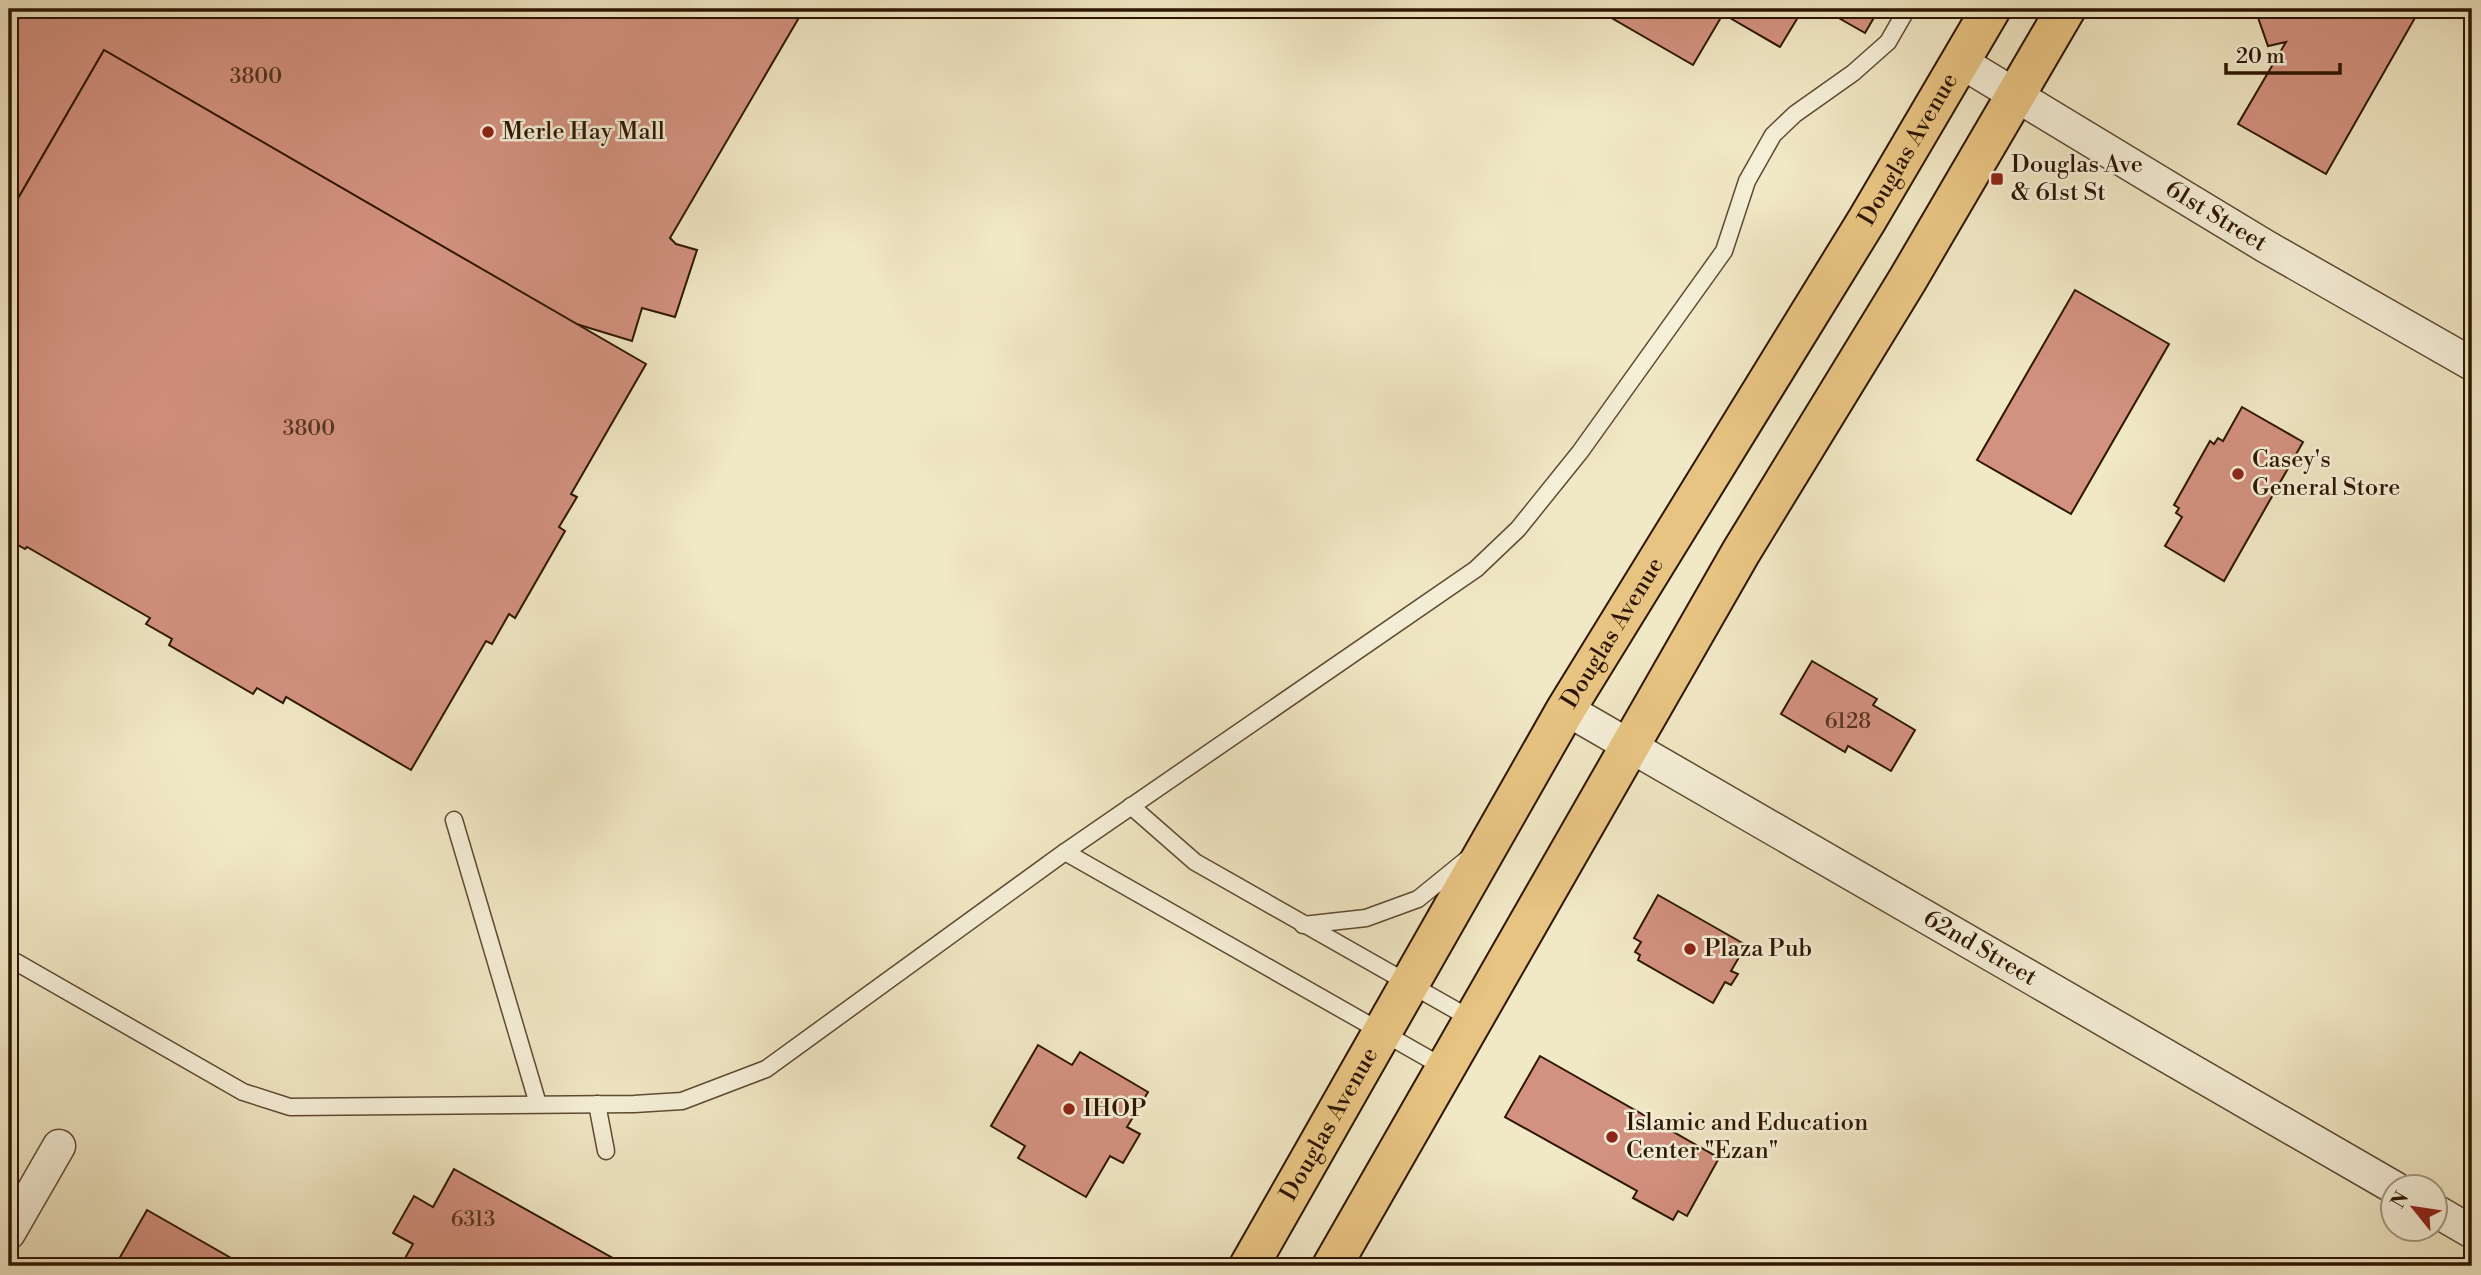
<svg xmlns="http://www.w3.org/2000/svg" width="2481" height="1275" viewBox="0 0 2481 1275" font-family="'Libre Bodoni',serif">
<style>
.building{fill:#d3917f;stroke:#2d1601;stroke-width:2}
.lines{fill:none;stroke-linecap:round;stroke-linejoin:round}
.service-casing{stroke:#5e4a32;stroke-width:19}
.minor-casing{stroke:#5e4a32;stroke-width:35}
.primary-casing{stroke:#2d1601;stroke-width:42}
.service{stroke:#f6f0d9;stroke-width:16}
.minor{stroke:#f6f0d9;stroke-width:32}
.primary{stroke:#e8c482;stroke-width:38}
.poi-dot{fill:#8f2418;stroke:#f6f0d9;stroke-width:2.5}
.labels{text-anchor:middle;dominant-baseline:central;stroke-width:5;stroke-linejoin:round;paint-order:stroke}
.number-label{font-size:21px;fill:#563520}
.poi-label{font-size:24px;fill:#2d1601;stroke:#f6f0d9;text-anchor:start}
.street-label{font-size:24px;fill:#2d1601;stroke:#f6f0d9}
</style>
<rect width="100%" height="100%" fill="#f1e8c5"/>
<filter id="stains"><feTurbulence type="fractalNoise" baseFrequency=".00286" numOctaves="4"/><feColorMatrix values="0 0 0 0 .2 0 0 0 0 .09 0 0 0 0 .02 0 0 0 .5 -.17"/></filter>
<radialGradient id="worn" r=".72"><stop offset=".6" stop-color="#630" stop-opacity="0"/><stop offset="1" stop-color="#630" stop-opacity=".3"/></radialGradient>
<g class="building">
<path d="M9 9H804L670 238 676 244 697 250 675 317 642 308 632 341 573 323 104 50 9 214Z"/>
<path d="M1596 9H1803L1780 47 1723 14 1693 65Z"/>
<path d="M1823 9H1879L1865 33Z"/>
<path d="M2255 9H2420L2326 174 2238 124 2286 42 2268 46Z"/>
<path d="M104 50 646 364 571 494 577 497 559 527 565 531 515 618 509 614 492 644 486 641 411 770 286 697 283 703 257 688 253 694 169 645 172 639 146 624 150 618 27 547 25 549 9 540V214Z"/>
<path d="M2075 290 2169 344 2071 514 1977 460Z"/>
<path d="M2242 407 2303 442 2224 581 2165 546 2182 517 2176 513 2179 508 2174 505 2210 441 2214 444 2218 438 2223 441Z"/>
<path d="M1812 661 1877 699 1873 705 1915 730 1891 771 1848 746 1845 752 1781 714Z"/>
<path d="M1658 895 1746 945 1731 971 1738 974 1731 985 1725 982 1713 1003 1638 960 1640 955 1635 952 1641 942 1634 938Z"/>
<path d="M1038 1045 1072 1065 1080 1052 1148 1092 1127 1127 1140 1134 1123 1163 1110 1156 1086 1197 1018 1158 1025 1146 991 1126Z"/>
<path d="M1540 1056 1719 1158 1687 1216 1678 1211 1673 1220 1633 1198 1637 1191 1505 1117Z"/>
<path d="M454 1169 627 1266H416L404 1260 413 1244 393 1233 414 1196 433 1207Z"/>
<path d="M147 1210 245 1266H115Z"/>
</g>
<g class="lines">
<g class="service-casing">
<g id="service">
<path d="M1131 806 1195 862 1473 1020"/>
<path d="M454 820 538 1104"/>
<path d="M1065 852 1445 1068"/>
<path d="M1303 925 1366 918 1418 899 1466 860"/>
<path d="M9 958 243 1092 290 1107 634 1104 682 1101 766 1069 1065 852 1476 569 1518 529 1580 452 1724 251 1747 181 1773 135 1795 114 1853 73 1888 42 1907 9"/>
<path d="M597 1104 606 1151"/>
</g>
</g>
<g class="minor-casing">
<g id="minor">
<path id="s1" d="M1961 62 2265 246 2472 364"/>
<path id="s2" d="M1566 709 2395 1188"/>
<path d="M2436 1211 2472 1232"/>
<path d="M9 1233 59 1146"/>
</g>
</g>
<g class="primary-casing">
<g id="primary">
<path id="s3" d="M1249 1266 1566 709 1867 220 1991 9"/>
<path d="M1332 1266 1741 552 1908 279 2066 9"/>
</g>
</g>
<use href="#service" class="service"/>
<use href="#minor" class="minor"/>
<use href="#primary" class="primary"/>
</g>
<g class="poi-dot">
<circle cx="488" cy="132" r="7"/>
<rect x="1990" y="172" width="14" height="14" rx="3.5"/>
<circle cx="2238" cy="474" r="7"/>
<circle cx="1690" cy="949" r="7"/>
<circle cx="1069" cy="1109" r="7"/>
<circle cx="1612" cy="1137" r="7"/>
</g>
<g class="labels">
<g class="number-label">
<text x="256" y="77">3800</text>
<text x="309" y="429">3800</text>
<text x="1848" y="722">6128</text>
<text x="473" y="1220">6313</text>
</g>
<g class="poi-label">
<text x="502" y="132">Merle Hay Mall</text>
<text x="2011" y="165">Douglas Ave<tspan x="2011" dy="28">&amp; 61st St</tspan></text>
<text x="2252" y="460">Casey's<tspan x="2252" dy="28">General Store</tspan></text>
<text x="1704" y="949">Plaza Pub</text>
<text x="1083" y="1109">IHOP</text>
<text x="1626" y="1123">Islamic and Education<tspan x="1626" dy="28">Center "Ezan"</tspan></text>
</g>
<g class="street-label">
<text stroke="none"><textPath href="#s3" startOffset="1297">Douglas Avenue</textPath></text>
<text stroke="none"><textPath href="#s1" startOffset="298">61st Street</textPath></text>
<text stroke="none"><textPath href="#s3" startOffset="730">Douglas Avenue</textPath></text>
<text stroke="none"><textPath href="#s2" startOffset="478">62nd Street</textPath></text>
<text stroke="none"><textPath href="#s3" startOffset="163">Douglas Avenue</textPath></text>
</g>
</g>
<rect width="2481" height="1275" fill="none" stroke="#f1e8c5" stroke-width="35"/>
<rect x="10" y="10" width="2460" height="1254" fill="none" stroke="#2d1601" stroke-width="3.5"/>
<rect x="18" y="18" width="2446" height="1240" fill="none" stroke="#2d1601" stroke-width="2"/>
<g transform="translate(2414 1208) rotate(300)"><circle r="33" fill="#f6f0d9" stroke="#a69983" stroke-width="2"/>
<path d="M0-5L12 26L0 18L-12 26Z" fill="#8f2418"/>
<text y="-10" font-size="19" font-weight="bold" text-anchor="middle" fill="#2d1601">N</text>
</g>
<path d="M2226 63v10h114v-10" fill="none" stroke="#2d1601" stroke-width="3.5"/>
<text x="2236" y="63" font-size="21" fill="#2d1601" stroke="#f6f0d9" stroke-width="5" paint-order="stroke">20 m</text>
<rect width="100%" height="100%" filter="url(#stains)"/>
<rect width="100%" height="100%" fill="url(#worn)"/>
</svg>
